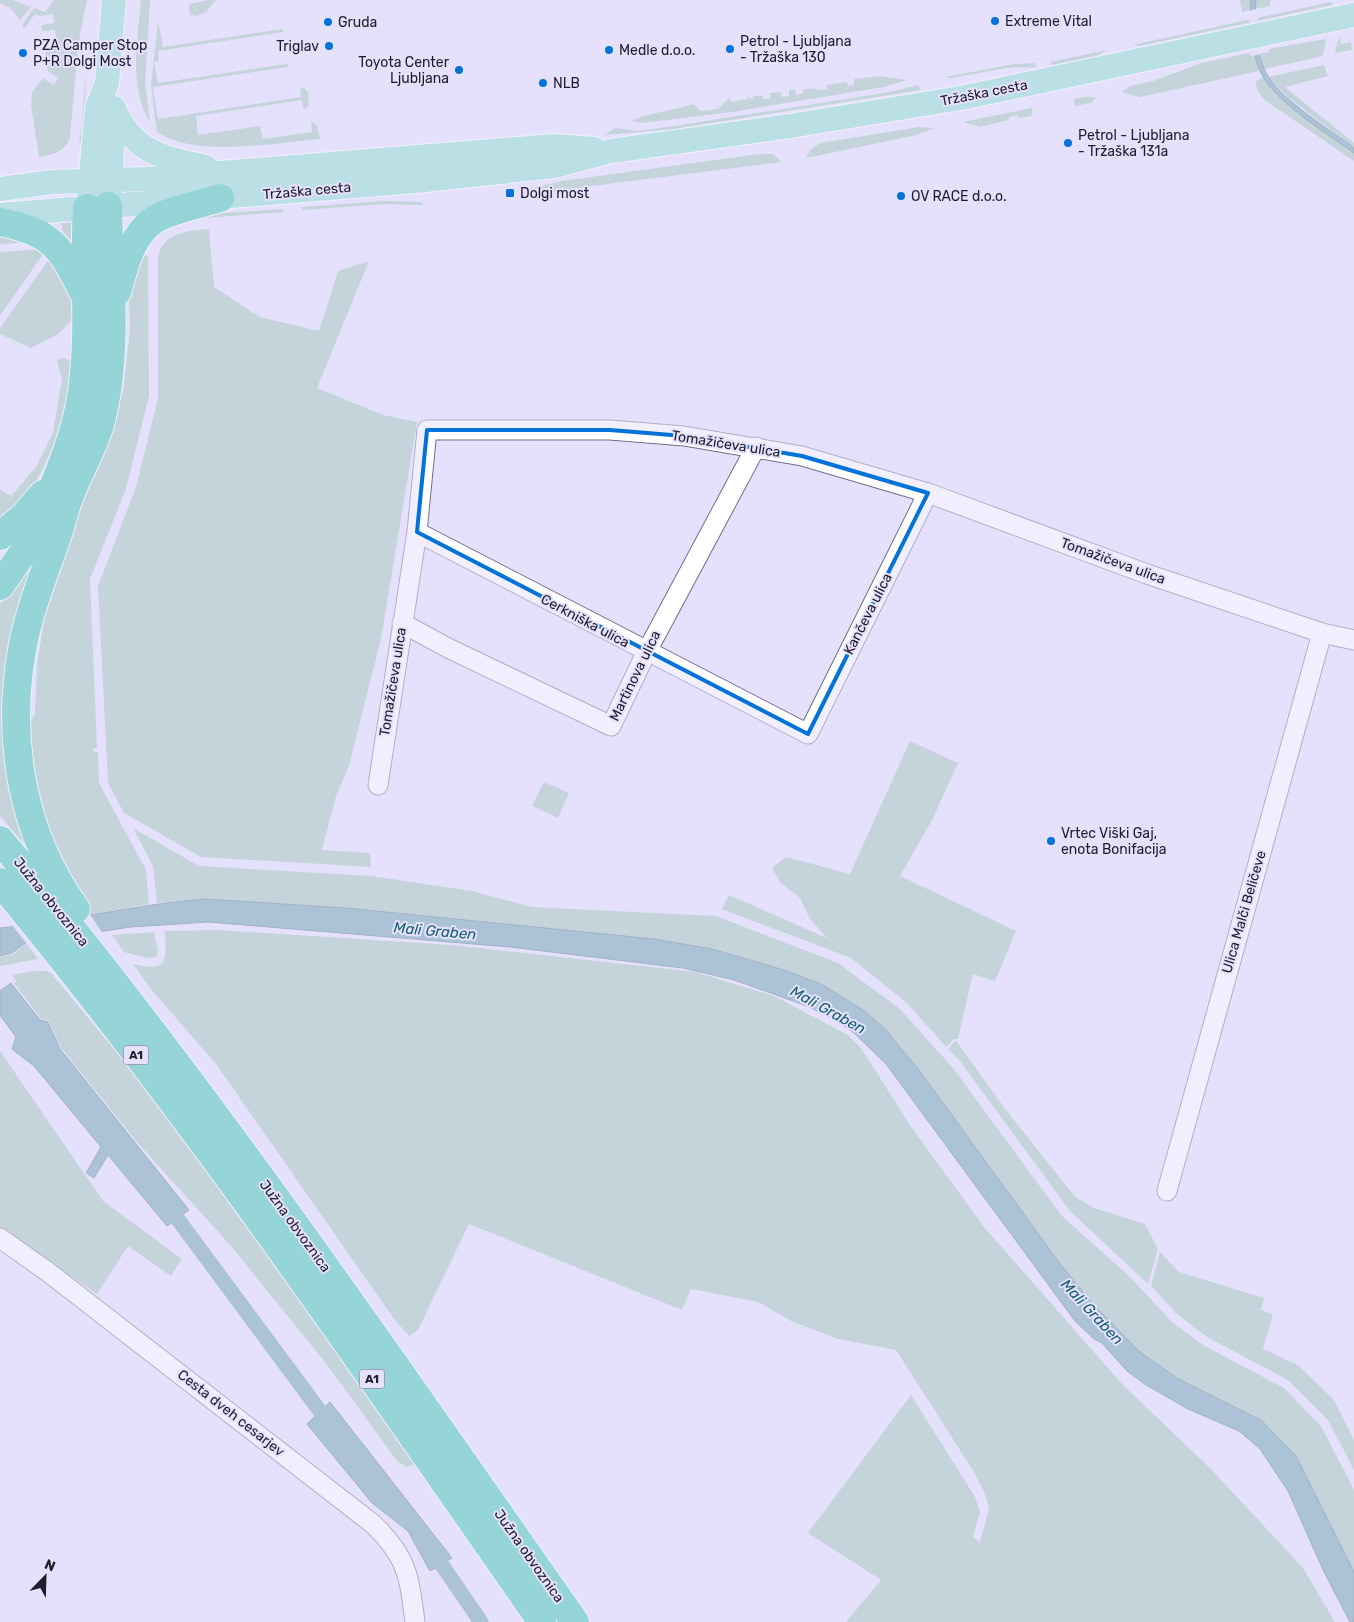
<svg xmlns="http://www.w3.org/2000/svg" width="1354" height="1622" viewBox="0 0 1354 1622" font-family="Rubik,sans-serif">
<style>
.green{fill:#9bc4b1}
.water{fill:#659caa;stroke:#507683}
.pier{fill:#e5e1fc}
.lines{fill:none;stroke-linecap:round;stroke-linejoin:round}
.canal{stroke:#659caa;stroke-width:15}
.minor-casing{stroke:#736e8c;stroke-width:21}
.major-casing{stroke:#fff;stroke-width:26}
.highway-casing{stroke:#fff;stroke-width:30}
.minor{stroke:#fff;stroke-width:19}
.major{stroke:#86ddcd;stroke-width:24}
.highway{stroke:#36c6ac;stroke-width:28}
.marked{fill:none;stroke:#0372d9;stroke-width:4;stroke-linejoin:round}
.poi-dot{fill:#0372d9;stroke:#e5e1fc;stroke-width:2}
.labels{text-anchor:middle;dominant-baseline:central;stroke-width:4;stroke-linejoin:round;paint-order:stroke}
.shield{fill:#e5e1fc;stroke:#5a5868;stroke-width:1}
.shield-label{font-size:12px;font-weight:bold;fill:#1f1d29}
.poi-label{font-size:14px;fill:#1f1d29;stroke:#e5e1fc;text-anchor:start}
.street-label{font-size:14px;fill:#1f1d29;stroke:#e5e1fc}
.water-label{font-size:15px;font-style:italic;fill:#156070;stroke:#e5e1fc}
</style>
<rect width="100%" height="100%" fill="#e5e1fc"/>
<g class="green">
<path d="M0 0H12L31 7 20 20 10 8 0 3Z"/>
<path d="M54 0H87L78 46 70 138C64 152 53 155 39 157L31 105 32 92 43 78 54 85 58 78 48 71 47 66 60 63 59 55 46 57 45 49 57 47 55 30 42 31 41 25 54 23 53 14 40 16 35 14 24 29 22 25 34 8 45 12Z"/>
<path d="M141 0H150L145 82 150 122C128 87 138 39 141 0Z"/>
<path d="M209 0H216L206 12 197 16 190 15 189 4Z"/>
<path d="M1240 0H1251V10L1242 12Z"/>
<path d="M1256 0H1271L1270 6 1255 9Z"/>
<path d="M1331 2 1332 5 1140 46 1132 45Z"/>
<path d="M158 21 163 47 283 29V32L158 51 159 61 154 62 158 83 287 64 288 67 153 87 158 119 301 97 300 88H304L308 92 309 105 304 110 302 100 196 116 198 135 260 126 263 139 312 132 311 121 317 125 320 139C275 143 195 158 157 132L151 85Z"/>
<path d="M1340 38 1341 44 1351 42 1352 50 1335 53 1338 39Z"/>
<path d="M1326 39 1323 56 1264 69 1258 54 1269 52V49Z"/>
<path d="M1107 50 1096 56 1051 65 1050 62Z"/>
<path d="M1250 53V56L1254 55 1259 71 1140 97 1122 92 1130 86 1153 81 1202 63Z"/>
<path d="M1035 63 1036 67 1007 68 951 78 945 77 1014 64Z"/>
<path d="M1324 65 1328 76 1285 87 1354 143V148L1289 98 1268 77Z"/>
<path d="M86 67 84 132 82 142 79 143 82 125Z"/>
<path d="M879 76 907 80 884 87 732 112 642 123 631 121C651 112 673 111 694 104L701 111 718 109 730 97 731 102 747 99V97L753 99V96H763V99H770V93L781 92 782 97 789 96V90H795L796 95 803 93V89H811L814 87 816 90 827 89V85L847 82 848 86 854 85V79Z"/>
<path d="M1264 78 1276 94 1354 153V161L1266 101 1258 92 1255 81Z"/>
<path d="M918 85 921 90 674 129 605 135 615 128 637 131 674 126 890 92Z"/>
<path d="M1085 97H1097L1091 103 1075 106 1074 99Z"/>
<path d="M1032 108V116L1019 118 1018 115 1009 117V120L980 127 963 122Z"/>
<path d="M919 127 935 128 917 135 806 158 810 150 820 143Z"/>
<path d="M759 154H773L782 162 521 195V191L562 181Z"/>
<path d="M384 201 422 202 423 205 384 204 303 210 302 207Z"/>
<path d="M283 209V212L194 219 193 215Z"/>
<path d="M60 220H74V244L63 232Z"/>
<path d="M209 229 214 287 260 317 319 331 338 271 369 261 317 388 383 415 417 422 381 639 349 766 336 796 322 850 370 853 371 867 201 857 124 813 108 783 98 586 136 487 158 398V257C163 232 188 231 209 229Z"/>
<path d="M0 231 37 242 0 244Z"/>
<path d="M140 248 148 258 149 396 126 489 90 579 97 748H93L94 752H98L99 783 146 870 149 904 89 915 45 831 25 731 35 714 37 667 47 596 72 521 96 469 123 391 130 329 129 293Z"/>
<path d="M44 249 43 254 0 316V252Z"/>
<path d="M49 259 72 282 77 315 57 335 31 348 0 334V328Z"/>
<path d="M64 358 70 361C77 390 50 461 33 486 24 499 12 509 0 518V490L11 496 36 467 53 433 62 379 57 360Z"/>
<path d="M52 528 24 614 37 859 0 816V604Z"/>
<path d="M910 741 958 763 932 820 900 876 1016 931 995 981 973 974 958 1039H954L946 1047 907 1003 851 958 722 909 729 895 827 938 810 919 800 898 780 882 772 868 786 857 850 874Z"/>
<path d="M544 782 569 793 558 818 532 806Z"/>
<path d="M133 828 199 866 371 876 472 891 532 907 716 916 838 963 900 1009 953 1068 1061 1215 1130 1277 1172 1322 1203 1345 1284 1388 1321 1426 1354 1490V1572L1296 1456 1261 1420 1177 1378 1140 1352 1092 1303 1061 1265 940 1099 884 1028 821 984 712 949 653 939 346 908 205 899 157 903 153 866Z"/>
<path d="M218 930 452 945 696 972 774 996 848 1035 861 1048 912 1128 984 1227 1123 1385 1211 1469 1303 1568 1335 1622H846L881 1580 808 1533 911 1395 975 1497 980 1512 973 1537 980 1542 989 1509 985 1494 974 1472 896 1350 838 1339 791 1321 758 1302 691 1289 682 1310 469 1224 418 1330 409 1336 394 1319 216 1064 150 988 133 964C169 972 166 962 165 931Z"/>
<path d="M154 932 158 951 156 957 147 958 124 952 112 935Z"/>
<path d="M26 943 38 959 0 966V957L14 954Z"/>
<path d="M32 971H47L51 973 193 1144 418 1457 413 1465 407 1467 397 1461 328 1366 231 1246 136 1141 61 1048 49 1021 41 1019 14 983 16 981 12 975Z"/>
<path d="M955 1041 957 1042 1006 1110 1075 1197 1094 1208 1145 1224 1158 1249 1148 1284 1069 1210 960 1061 948 1049Z"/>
<path d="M0 1051 103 1201 182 1259 171 1276 128 1246 97 1294 0 1228Z"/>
<path d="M1160 1252 1179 1272 1264 1298 1261 1310 1273 1314 1263 1349 1298 1365 1334 1400 1354 1440V1470L1328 1420 1288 1380 1207 1337 1178 1315 1151 1286Z"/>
</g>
<g class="water">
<path d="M1251 0H1256C1254 24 1255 55 1268 76 1283 101 1329 129 1354 148V153C1327 133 1271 100 1259 69 1251 49 1250 22 1251 0Z"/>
<path d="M205 899 346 908 654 939 712 949 784 970 821 984 866 1012 884 1028 919 1070 1061 1265 1092 1303 1140 1352 1177 1378 1261 1420 1296 1456 1354 1572V1622H1350L1324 1572 1288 1491 1260 1449 1239 1431 1188 1409 1146 1385 1127 1371 1102 1343 1094 1339 1075 1321 886 1064 854 1033 834 1019 807 1006 734 980 683 968 510 947 208 922 131 927 25 943 12 953 0 956V928C69 922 136 904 205 899Z"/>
<path d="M11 983 40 1020 48 1022 60 1049 189 1210 167 1226 108 1155 94 1178 86 1173 101 1147 34 1066 12 1049 16 1037 0 1015V991Z"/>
<path d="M330 1402 452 1558 430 1571 408 1531 372 1503 307 1424Z"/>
</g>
<g class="pier">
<path d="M1257 9 1261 54 1252 56 1248 11Z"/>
<path d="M89 913 103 934 28 945 11 924Z"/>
</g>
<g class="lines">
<g class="canal">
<path d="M165 1202 331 1426"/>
<path d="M431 1549 481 1622"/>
</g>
<g class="minor-casing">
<g id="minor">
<path d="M417 532 808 734 928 493"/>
<path d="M402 623 448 648 611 726 646 653 756 447"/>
<path d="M378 785 417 532 427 430H610L684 436 802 456 928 493 1147 574 1322 633 1354 640"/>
<path d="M1167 1191 1322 633"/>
<path d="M0 1238 48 1272 373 1524C408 1558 409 1576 415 1622"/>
</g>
</g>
<g class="major-casing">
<g id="major">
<path d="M114 109C135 154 162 157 206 167"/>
<path d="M0 189 52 182 147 179 554 146 594 149"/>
<path d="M110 194 114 108"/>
<path d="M89 196 97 108 107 83 114 0"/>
<path d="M0 215 415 181 555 166 611 151 790 126 961 98 1354 15"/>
</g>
</g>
<g class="highway-casing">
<g id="highway">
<path d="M0 222C52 232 61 247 83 292"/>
<path d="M117 292C124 267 131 235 154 220 172 209 199 205 220 198"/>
<path d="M0 536 24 516 43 494"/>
<path d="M31 541C49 495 73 447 81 398 91 335 83 271 87 208"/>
<path d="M0 586 31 541 43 527"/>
<path d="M0 840C207 1089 389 1357 575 1622"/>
<path d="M0 882C195 1117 367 1372 542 1622"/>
<path d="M76 909C22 834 6 740 22 650 29 609 46 570 59 531 62 521 64 511 68 501 77 474 93 450 101 421 119 350 109 278 108 206"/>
</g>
</g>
<use href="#minor" class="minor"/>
<use href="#major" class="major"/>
<use href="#highway" class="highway"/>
</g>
<path d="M0 0H1354V1622H0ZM427 430H610L684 436 802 456 928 493 808 734 417 532Z" fill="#e5e1fc" fill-opacity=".55" fill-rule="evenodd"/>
<path class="marked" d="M427 430H610L684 436 802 456 928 493 808 734 417 532Z"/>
<g class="poi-dot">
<circle cx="995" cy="21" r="5"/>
<circle cx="328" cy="22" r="5"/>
<circle cx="329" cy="46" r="5"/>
<circle cx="730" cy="49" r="5"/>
<circle cx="609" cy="50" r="5"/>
<circle cx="23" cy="53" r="5"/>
<circle cx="459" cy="70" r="5"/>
<circle cx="543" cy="83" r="5"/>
<circle cx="1068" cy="143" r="5"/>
<rect x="505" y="188" width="10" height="10" rx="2.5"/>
<circle cx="901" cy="196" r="5"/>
<circle cx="1051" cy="841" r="5"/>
</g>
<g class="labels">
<g class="shield">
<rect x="123.5" y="1045.5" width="25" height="19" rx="4"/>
<rect x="359.5" y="1369.5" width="25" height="19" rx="4"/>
</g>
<g class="shield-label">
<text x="136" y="1055">A1</text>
<text x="372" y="1379">A1</text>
</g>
<g class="poi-label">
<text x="1005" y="21">Extreme Vital</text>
<text x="338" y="22">Gruda</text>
<text x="740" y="41">Petrol - Ljubljana<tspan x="740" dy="16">- Tržaška 130</tspan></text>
<text x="33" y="45">PZA Camper Stop<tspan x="33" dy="16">P+R Dolgi Most</tspan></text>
<text x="319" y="46" text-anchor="end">Triglav</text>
<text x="619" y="50">Medle d.o.o.</text>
<text x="449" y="62" text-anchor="end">Toyota Center<tspan x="449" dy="16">Ljubljana</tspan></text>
<text x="553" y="83">NLB</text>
<text x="1078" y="135">Petrol - Ljubljana<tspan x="1078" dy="16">- Tržaška 131a</tspan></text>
<text x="520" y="193">Dolgi most</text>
<text x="911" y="196">OV RACE d.o.o.</text>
<text x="1061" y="833">Vrtec Viški Gaj,<tspan x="1061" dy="16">enota Bonifacija</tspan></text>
</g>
<g class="street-label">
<text transform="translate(984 93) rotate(-11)">Tržaška cesta</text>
<text transform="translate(307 191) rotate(-5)">Tržaška cesta</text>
<text transform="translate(726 444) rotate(9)">Tomažičeva ulica</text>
<text transform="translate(1113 561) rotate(20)">Tomažičeva ulica</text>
<text transform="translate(868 614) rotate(-63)">Kančeva ulica</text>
<text transform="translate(585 621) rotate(28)">Cerkniška ulica</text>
<text transform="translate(635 676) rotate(-64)">Martinova ulica</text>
<text transform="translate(393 682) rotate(-81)">Tomažičeva ulica</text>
<text transform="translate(51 902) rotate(51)">Južna obvoznica</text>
<text transform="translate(1244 912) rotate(-74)">Ulica Malči Beličeve</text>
<text transform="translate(295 1226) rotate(54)">Južna obvoznica</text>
<text transform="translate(231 1413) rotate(38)">Cesta dveh cesarjev</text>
<text transform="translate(529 1556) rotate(55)">Južna obvoznica</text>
</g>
<g class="water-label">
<text transform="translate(435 931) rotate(5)">Mali Graben</text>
<text transform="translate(828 1010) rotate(29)">Mali Graben</text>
<text transform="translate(1092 1312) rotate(47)">Mali Graben</text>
</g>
</g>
<g transform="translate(45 1577) rotate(23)" stroke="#e5e1fc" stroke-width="4" paint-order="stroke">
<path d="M0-4L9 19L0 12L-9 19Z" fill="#1f1d29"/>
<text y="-8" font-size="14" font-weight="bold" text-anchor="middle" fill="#1f1d29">N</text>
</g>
</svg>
